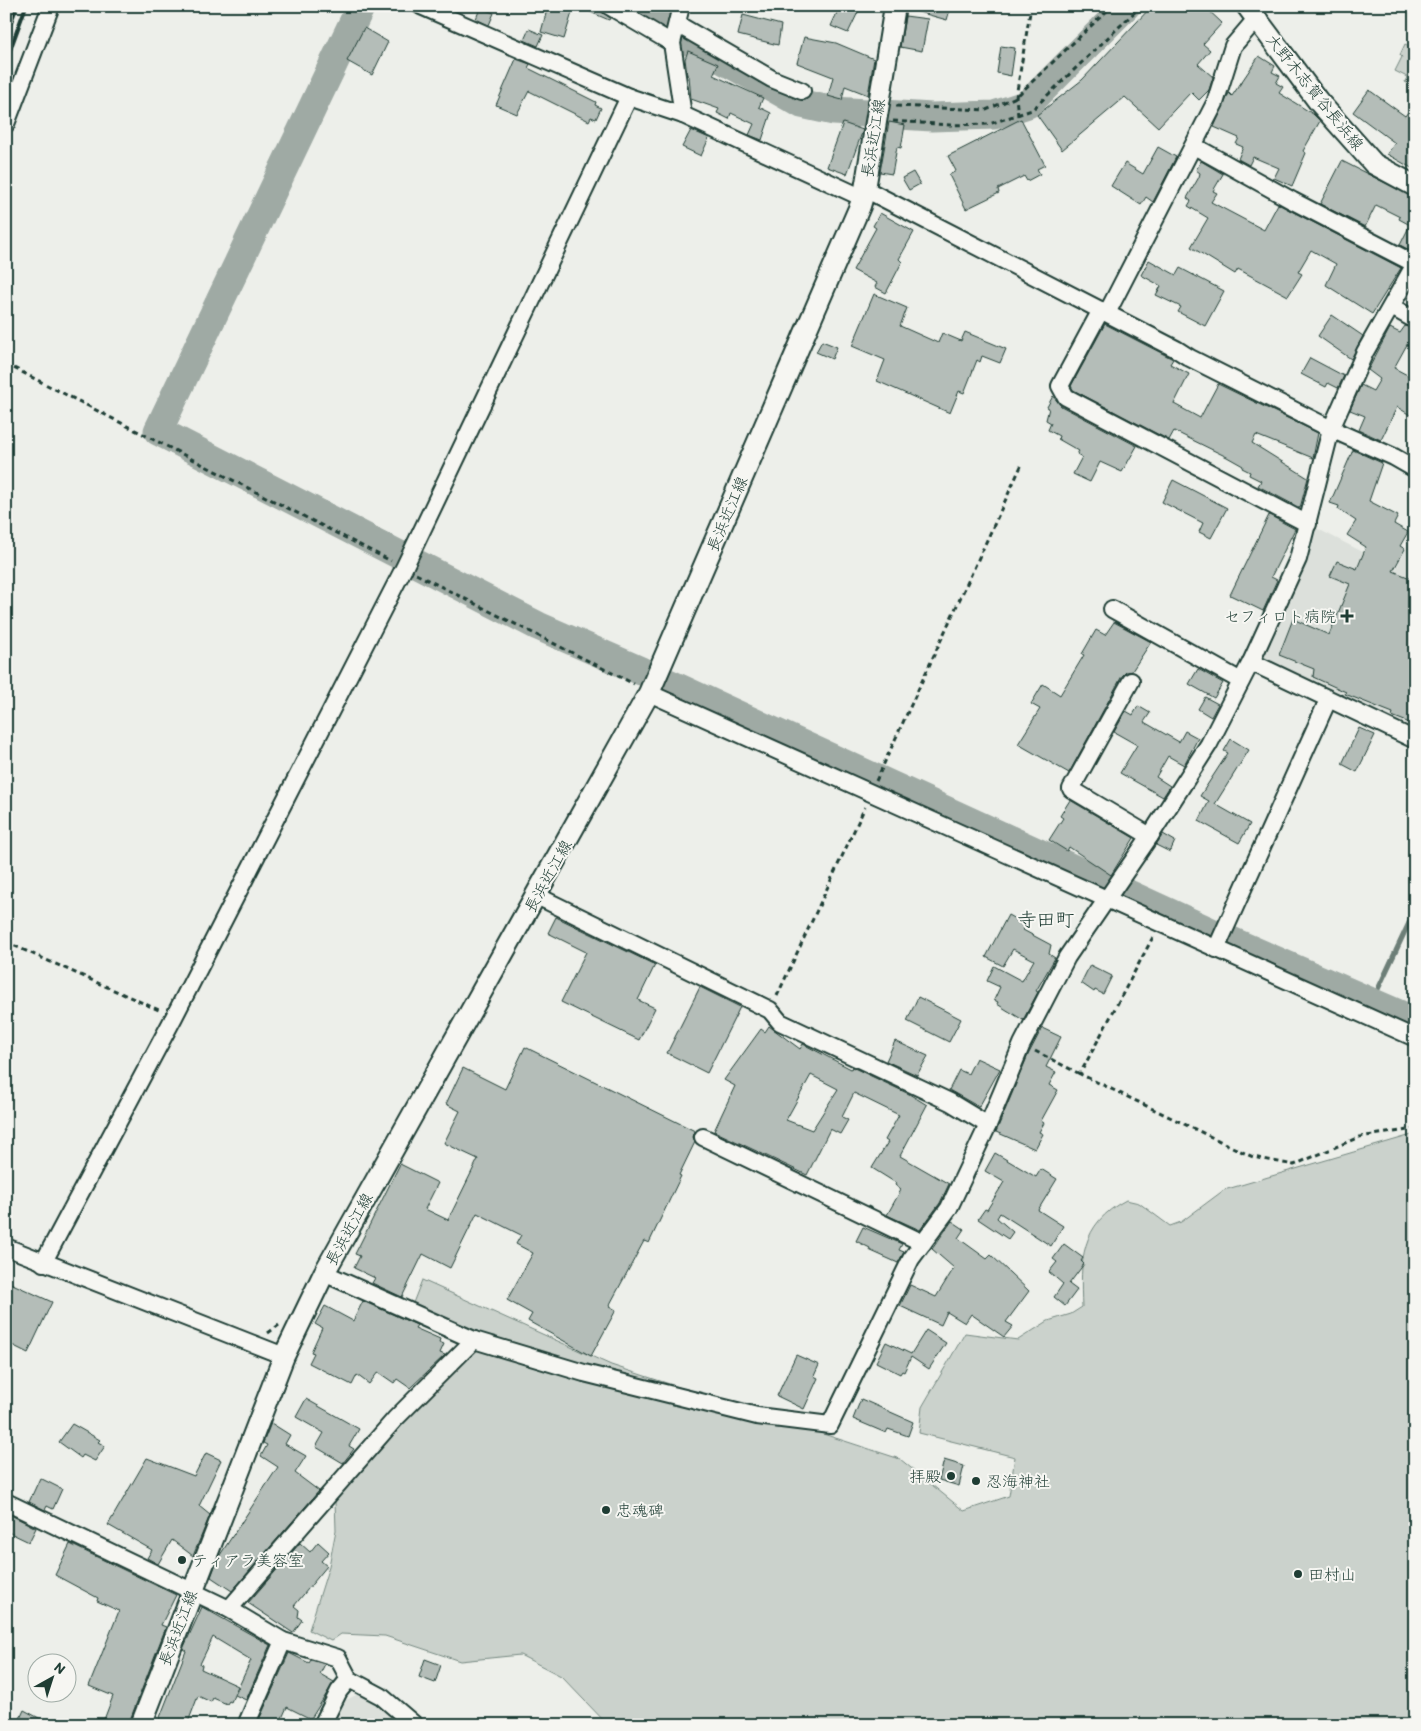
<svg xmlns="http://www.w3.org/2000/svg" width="1421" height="1731" viewBox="0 0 1421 1731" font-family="Itim,'Klee One',sans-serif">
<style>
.built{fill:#dce0db}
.green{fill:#cbd2cc;stroke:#758880}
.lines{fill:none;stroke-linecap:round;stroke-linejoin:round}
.stream{stroke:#6c7e77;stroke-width:5}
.river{stroke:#9faaa4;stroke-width:29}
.building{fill:#b4bdb8;stroke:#1f3d34;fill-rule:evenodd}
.minor-casing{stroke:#1f3d34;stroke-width:20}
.major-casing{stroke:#1f3d34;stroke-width:24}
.path{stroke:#1f3d34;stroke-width:3;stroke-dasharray:5 4;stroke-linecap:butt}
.minor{stroke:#f6f6f2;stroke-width:16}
.major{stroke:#f6f6f2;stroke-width:20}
.rail{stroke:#1f3d34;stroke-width:4}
.poi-dot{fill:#1f3d34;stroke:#f6f6f2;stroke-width:2}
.labels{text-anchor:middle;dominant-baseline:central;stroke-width:4;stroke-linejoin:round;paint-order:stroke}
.street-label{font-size:16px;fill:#1f3d34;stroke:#f6f6f2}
.poi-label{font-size:16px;fill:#1f3d34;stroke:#f6f6f2;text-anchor:start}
.quarter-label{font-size:19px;fill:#1f3d34;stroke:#f6f6f2}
</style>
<rect width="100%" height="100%" fill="#edefea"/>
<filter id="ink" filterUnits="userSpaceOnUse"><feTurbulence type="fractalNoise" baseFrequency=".02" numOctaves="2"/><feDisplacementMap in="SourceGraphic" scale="10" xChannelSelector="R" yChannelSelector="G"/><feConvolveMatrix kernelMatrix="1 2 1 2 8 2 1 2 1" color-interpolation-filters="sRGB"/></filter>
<g filter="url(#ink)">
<g class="built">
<path d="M1314 527 1396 569 1415 531V731L1259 660 1301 573Z"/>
<path d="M358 1694 375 1704 401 1725H332L344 1701Z"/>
</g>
<g class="green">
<path d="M1405 44 1415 49V87L1405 82 1407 77 1395 71 1402 57 1400 55Z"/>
<path d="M1415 1134V1725H608L561 1676 520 1655 460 1661 385 1636 341 1634 331 1641 309 1630 329 1566 336 1530 335 1501 369 1455 485 1336 413 1303 422 1280 611 1365 900 1459 964 1511 1009 1496 1015 1457 919 1433 922 1407 965 1333 1018 1340 1048 1321 1071 1314 1082 1307C1080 1261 1080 1224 1126 1200L1139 1203 1170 1226 1181 1222 1224 1190Z"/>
</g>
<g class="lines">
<path class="stream" d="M1372 1002 1415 910"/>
<g class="river">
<path d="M361 6 158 431 538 626 641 671"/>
<path d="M627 6 802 104 834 111 932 117 994 115 1028 104 1126 6"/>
<path d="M668 683 1222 937 1415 1021"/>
</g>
</g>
<g class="building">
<path d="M548 6H574L564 39 541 32Z"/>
<path d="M576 6H599L601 11 610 18 609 20Z"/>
<path d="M840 6H861L848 33 831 26Z"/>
<path d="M911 6H951L947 20 911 10Z"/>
<path d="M1152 6H1204L1222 23 1203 44 1210 50 1198 64 1213 77 1209 90 1199 100 1191 92 1158 127 1125 97 1062 150 1037 115 1082 80Z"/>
<path d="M480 8 494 13 489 25 476 19Z"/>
<path d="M743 15 781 25 778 45 738 35Z"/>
<path d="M905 16 928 19 922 51 900 47Z"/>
<path d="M364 28 388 42 372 75 347 61Z"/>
<path d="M529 29 543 35 538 46 524 40Z"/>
<path d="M804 37 836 43 874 59 868 95 845 86 842 100 828 96 833 77 797 63Z"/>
<path d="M1001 46 1015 48 1011 76 997 73Z"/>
<path d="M688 51 718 64 713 75 763 98 759 107 771 113 762 140 749 135 754 124 731 113 729 119 717 113 719 109 691 99 689 76 687 75 685 59Z"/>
<path d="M1259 56 1275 66 1272 72 1280 76 1276 83 1283 87 1279 93 1313 114 1320 121 1303 151 1306 153 1292 186 1274 178 1279 168 1253 157 1249 165 1238 159 1243 147 1236 144 1239 138 1214 127 1229 93 1232 96Z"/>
<path d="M516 59 530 64 528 68 596 102 595 105 601 108 596 119 591 117 589 121 529 91 517 114 496 105Z"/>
<path d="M1369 90 1405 116 1415 103V170L1387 154 1395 143 1353 112Z"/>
<path d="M1021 119 1045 165 1037 169 1040 174 1027 181 1024 176 998 189 999 193 966 209 949 175 956 171 948 156Z"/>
<path d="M889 122 905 125 901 148 897 147 892 174 880 172Z"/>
<path d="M843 123 863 130 847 174 827 167Z"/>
<path d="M691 130 709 138 701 156 682 147Z"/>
<path d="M1158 147 1176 157 1153 202 1146 197 1141 205 1111 186 1125 163 1143 174Z"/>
<path d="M1201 161 1223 174 1213 191 1217 193 1211 202 1264 230 1278 204 1401 268 1372 314 1326 285 1336 264 1311 250 1298 272 1302 274 1288 296 1238 269 1235 274 1191 247 1208 218 1188 206 1191 201 1187 198 1199 177 1200 173 1196 170Z"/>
<path d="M1342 161 1415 198V253L1400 245 1410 225 1399 219 1400 217 1376 205 1365 227 1320 204Z"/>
<path d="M913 172 920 184 909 190 902 178Z"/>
<path d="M880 213 914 232 899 259 902 262 886 293 875 287 877 283 853 270 876 228 873 226Z"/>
<path d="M1149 260 1176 275 1180 268 1224 291 1205 326 1178 312 1181 307 1156 295 1161 286 1141 275Z"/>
<path d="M874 294 907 308 900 326 938 343 942 333 961 341 965 332 1006 349 1000 363 982 356 980 362 977 360 964 393 959 391 950 413 877 381 885 360 852 346Z"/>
<path d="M1332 315 1363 336 1351 359 1318 336Z"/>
<path d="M1105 324 1171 358 1173 359 1170 364 1189 374 1174 404 1200 418 1218 384 1318 433 1313 458 1256 435 1252 443 1308 478 1300 508 1258 486 1261 481 1249 475 1250 472 1242 468 1243 466 1227 457 1174 431 1169 440 1073 390 1071 386Z"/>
<path d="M1405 326 1415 330 1394 368 1411 377 1408 384 1415 388V418L1397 407 1381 440 1359 430 1365 416 1350 410 1361 385 1373 391 1380 379 1368 370 1390 328 1400 333Z"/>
<path d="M822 341 837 347 832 359 816 352Z"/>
<path d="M1310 358 1344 376 1338 388 1328 383 1326 387 1301 374Z"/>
<path d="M1053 396 1061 406 1137 446 1122 472 1100 462 1090 482 1073 474 1082 457 1077 454 1079 451 1058 439 1059 436 1048 430 1051 423 1046 420 1049 408 1047 407Z"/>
<path d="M1353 450 1382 463 1369 501 1398 516 1394 524 1408 532 1400 546 1405 549 1393 571 1415 580V725L1392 716 1393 713 1345 694 1346 692 1313 677 1314 669 1279 655 1293 619 1329 635 1350 584 1330 576 1337 561 1357 569 1366 547 1347 535 1356 521 1338 509 1339 506 1330 503Z"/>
<path d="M1173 480 1227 508 1211 538 1199 532 1203 523 1162 502Z"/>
<path d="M1269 515 1295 529 1271 577 1277 580 1263 611 1230 595Z"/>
<path d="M1114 622 1151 642 1132 671 1126 672 1122 676 1069 773 1018 744 1040 709 1031 704 1043 684 1060 695 1084 655 1082 654 1096 630 1105 635Z"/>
<path d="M1198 669 1223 683 1214 698 1189 684Z"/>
<path d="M1205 697 1218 704 1211 717 1198 709Z"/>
<path d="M1138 706 1150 713 1144 722 1179 742 1185 731 1198 738 1184 765 1168 756 1156 777 1170 786 1163 797 1120 773 1137 745 1114 732 1126 711 1133 715Z"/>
<path d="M1359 728 1375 735 1357 772 1342 764Z"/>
<path d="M1231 739 1249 750 1215 804 1250 824 1239 843 1199 821 1209 801 1200 796 1228 753 1224 751Z"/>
<path d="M1070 800 1134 838 1111 875 1069 847 1067 851 1049 840 1063 818 1060 816Z"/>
<path d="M1163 834 1175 841 1170 852 1156 845Z"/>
<path d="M1008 915 1026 925 1023 930 1051 945 1049 954 1055 958 1036 991 1038 992 1023 1020 997 1004 998 1002 994 1000 1000 987 987 981 994 966 1022 981 1034 960 1013 949 1003 966 986 957Z"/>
<path d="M556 917 655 965 638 1000 655 1008 639 1040 561 1002 586 952 548 933Z"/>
<path d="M1090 965 1112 976 1103 994 1095 990 1094 992 1081 983Z"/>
<path d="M700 987 740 1007 707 1073 667 1053Z"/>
<path d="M918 997 961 1019 949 1042 907 1021Z"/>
<path d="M769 1026 800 1049 803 1044 851 1069 852 1067 909 1094 927 1105 900 1156 949 1184 940 1203 920 1230 887 1215 901 1190 895 1185 896 1183 872 1168 888 1142 885 1140 899 1115 854 1093 842 1117 848 1120 840 1134 830 1129 807 1175 714 1131 735 1086 724 1080 761 1029 765 1032ZM811 1075 838 1089 812 1130 786 1120Z"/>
<path d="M1042 1028 1061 1037 1046 1067 1056 1072 1049 1085 1058 1090 1041 1121 1044 1123 1039 1132 1043 1134 1035 1149 996 1132 1028 1055Z"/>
<path d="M895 1041 928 1056 917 1075 886 1061Z"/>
<path d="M525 1047 695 1131 693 1137 695 1142 679 1175 681 1176 649 1243 644 1241 609 1306 616 1310 591 1356 528 1321 532 1314 507 1300 533 1253 516 1244 521 1235 477 1213 450 1268 423 1254 402 1297 372 1283 375 1278 354 1268 360 1256 355 1254 400 1164 438 1183 425 1209 448 1220 478 1159 444 1143 460 1111 446 1104 463 1068 505 1089Z"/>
<path d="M976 1058 1000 1069 979 1107 949 1090 959 1070 968 1074Z"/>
<path d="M995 1153 1036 1177 1041 1169 1057 1179 1038 1210 1063 1226 1051 1246 1000 1213 997 1218 1013 1232 1008 1239 978 1219 985 1209 987 1210 1004 1182 985 1171Z"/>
<path d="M952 1221 964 1229 958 1238 987 1259 991 1255 1029 1291 1006 1322 1013 1326 1004 1337 971 1314 965 1323 947 1312 941 1325 900 1306 910 1285 936 1297 954 1268 932 1249Z"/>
<path d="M863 1227 902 1244 899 1250 904 1252 898 1263 869 1250 870 1248 856 1241Z"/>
<path d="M1064 1244 1083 1258 1081 1261 1084 1264 1069 1284 1077 1290 1065 1306 1054 1297 1063 1284 1049 1272 1057 1262 1053 1259Z"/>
<path d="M6 1281 52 1302 28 1353 6 1342Z"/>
<path d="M363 1301 417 1325 415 1328 440 1339 439 1342 444 1344 440 1353 445 1355 410 1388 397 1379 394 1383 378 1372 369 1384 357 1375 352 1385 309 1363 314 1353 311 1352 322 1328 315 1324 325 1306 353 1321Z"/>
<path d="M926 1330 946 1343 929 1369 911 1357 904 1372 902 1371 900 1374 876 1362 886 1342 911 1354Z"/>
<path d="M796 1355 819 1365 814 1376 818 1378 804 1409 777 1396Z"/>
<path d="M306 1399 359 1429 349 1446 354 1449 343 1463 316 1447 324 1433 296 1417Z"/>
<path d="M861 1399 913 1422 908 1436 888 1429 886 1433 853 1419Z"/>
<path d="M271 1423 290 1435 285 1444 306 1456 295 1473 319 1491 232 1591 211 1577 218 1558 278 1467 261 1456 267 1445 263 1443Z"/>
<path d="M72 1424 100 1440 98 1442 105 1446 95 1461 83 1455 81 1458 59 1442Z"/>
<path d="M206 1453 221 1460 199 1506 210 1515 193 1556 172 1540 158 1564 147 1558 152 1550 108 1525 147 1458 194 1476Z"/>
<path d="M944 1460 964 1466 959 1486 939 1480Z"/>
<path d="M40 1478 62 1489 53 1509 47 1506 45 1510 29 1502Z"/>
<path d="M9 1514 36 1528 29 1542 6 1531Z"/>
<path d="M318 1542 329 1552 321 1561 327 1566 294 1606 299 1610 298 1617 302 1620 293 1633 248 1603 300 1543 310 1552Z"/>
<path d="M70 1544 176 1595 161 1625 166 1627 128 1725H102L113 1696 89 1686 119 1611 97 1601 98 1598 55 1575Z"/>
<path d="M202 1607 270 1645 246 1700 235 1695 251 1660 213 1637 200 1664 202 1665 201 1669 238 1686 231 1702 229 1701 227 1704 213 1698 211 1702 198 1696 187 1725H157L186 1651 183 1649Z"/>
<path d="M289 1653 309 1663 311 1660 325 1664 320 1674 334 1682 312 1717 309 1718 287 1707 279 1725H270L259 1720Z"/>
<path d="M425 1659 441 1665 435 1683 419 1677Z"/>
<path d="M24 1710 52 1725H17Z"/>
</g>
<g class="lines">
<g class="minor-casing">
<g id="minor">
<path d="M421 6 629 97 683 115 863 198"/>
<path d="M609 6 672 43"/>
<path d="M681 6 672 43 683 115"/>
<path d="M677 24 772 79 802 91"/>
<path d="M6 124 51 6"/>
<path d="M1194 146 1293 201 1415 264"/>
<path d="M865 189 1176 349 1190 358 1331 429 1394 457 1415 469"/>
<path d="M1392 307 1415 320"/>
<path d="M1101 310 1060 386 1066 397 1308 524"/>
<path d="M1107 313 1215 103 1233 46 1256 19"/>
<path d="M1112 609 1241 681"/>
<path d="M1251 662 1415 740"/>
<path d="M1131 681 1071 789 1150 836"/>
<path d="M649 693 1415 1038"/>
<path d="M537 896 770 1010 780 1022 950 1102 988 1125"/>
<path d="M1216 949 1328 700"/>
<path d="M703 1137 923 1243"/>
<path d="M6 1247 284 1356"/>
<path d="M43 1263 174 1017 404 568 629 97"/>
<path d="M324 1273 474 1340 584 1373 757 1416 830 1425 911 1259 949 1208 988 1125 1022 1044 1067 957 1150 836 1209 744 1251 662 1298 559 1331 429 1365 352 1415 264"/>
<path d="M6 1502 229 1609 283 1641 338 1658 349 1679 381 1696 415 1725"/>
<path d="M229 1609 395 1419 474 1340"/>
<path d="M246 1725 283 1641"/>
<path d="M322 1725 339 1691 349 1679"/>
</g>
</g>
<g class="major-casing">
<g id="major">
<path d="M1247 6 1318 101 1374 164 1415 186"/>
<path d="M141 1725 284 1356 324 1273 649 693 860 206 865 189 895 6"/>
</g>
</g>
<g class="path">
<path d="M896 106 986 110 1016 97 1112 6"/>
<path d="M1018 116 1016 97 1031 6"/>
<path d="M893 121 950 125 989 124 1032 110 1141 6"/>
<path d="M6 364 391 561"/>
<path d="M416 574 634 684"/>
<path d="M876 781 1022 464"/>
<path d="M1153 937 1080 1074 1253 1157 1294 1165 1359 1137 1415 1129"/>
<path d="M6 942 161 1011"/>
<path d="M777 996 865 807"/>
<path d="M1035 1051 1080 1074"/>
<path d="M268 1333 279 1325"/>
</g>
<use href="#minor" class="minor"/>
<use href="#major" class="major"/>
<g class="rail">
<path d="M6 35 17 6"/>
<path d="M6 61 26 6"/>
</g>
</g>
</g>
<g class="poi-dot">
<path d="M1344.5 608.5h5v5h5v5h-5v5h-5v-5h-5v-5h5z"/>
<circle cx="951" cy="1476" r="5"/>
<circle cx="976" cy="1481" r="5"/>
<circle cx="606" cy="1510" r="5"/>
<circle cx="182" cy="1560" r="5"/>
<circle cx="1298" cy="1574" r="5"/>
</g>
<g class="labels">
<g class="street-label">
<text transform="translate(1315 92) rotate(51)">大野木志賀谷長浜線</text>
<text transform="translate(873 138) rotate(-81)">長浜近江線</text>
<text transform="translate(727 514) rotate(-67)">長浜近江線</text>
<text transform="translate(548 876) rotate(-61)">長浜近江線</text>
<text transform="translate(349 1229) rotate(-61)">長浜近江線</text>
<text transform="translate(178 1628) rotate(-69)">長浜近江線</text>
</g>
<g class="poi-label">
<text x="1336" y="616" text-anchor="end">セフィロト病院</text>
<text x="941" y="1476" text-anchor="end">拝殿</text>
<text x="986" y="1481">忍海神社</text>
<text x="616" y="1510">忠魂碑</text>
<text x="192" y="1560">ティアラ美容室</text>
<text x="1308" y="1574">田村山</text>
</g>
<g class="quarter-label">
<text x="1046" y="919">寺田町</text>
</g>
</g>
<rect width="1421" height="1731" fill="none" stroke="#f6f6f2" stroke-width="25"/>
<rect x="12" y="12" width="1396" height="1706" fill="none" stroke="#1f3d34" stroke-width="2" filter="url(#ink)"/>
<g transform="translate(52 1678) rotate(39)"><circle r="24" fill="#f6f6f2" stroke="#a0aca6"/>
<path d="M0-4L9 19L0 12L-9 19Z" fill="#1f3d34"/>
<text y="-8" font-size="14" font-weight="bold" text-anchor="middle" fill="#1f3d34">N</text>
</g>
</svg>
